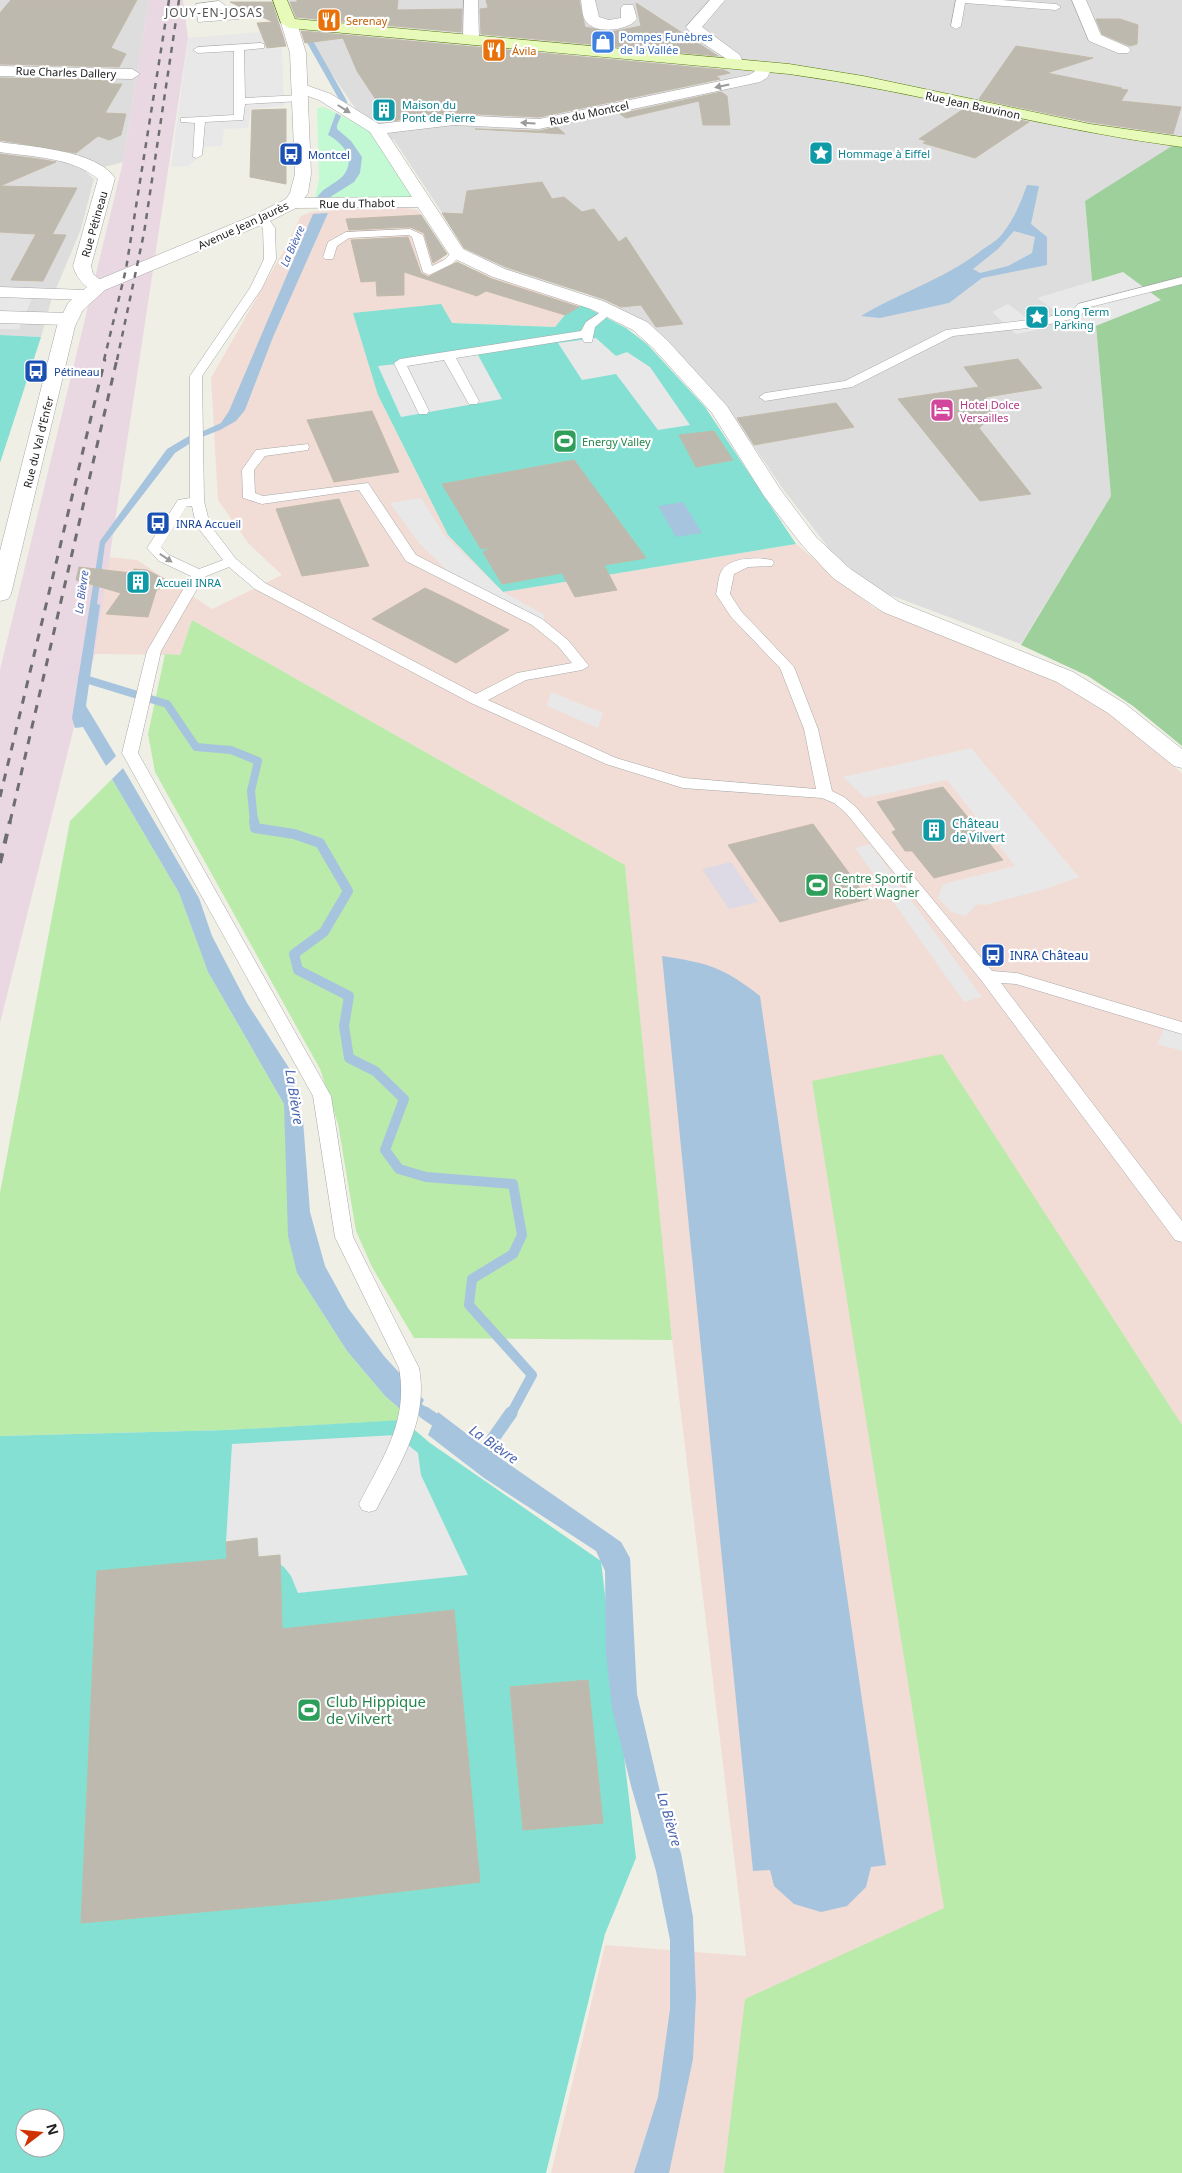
<svg xmlns="http://www.w3.org/2000/svg" width="1182" height="2173" viewBox="0 0 1182 2173" font-family="'Noto Sans',sans-serif">
<style>
.residential{fill:#dedddd}
.commercial{fill:#f1ddd5}
.industrial{fill:#e9d8e2}
.grass{fill:#bbebab}
.forest{fill:#9dd09a}
.park{fill:#c3fad4}
.pitch{fill:#83e0d2;fill-rule:evenodd}
.parking{fill:#e8e8e8}
.plaza{fill:#dddae6}
.water{fill:#a6c4de;fill-rule:evenodd}
.lines{fill:none;stroke-linecap:round;stroke-linejoin:round}
.stream-far3{stroke:#a6c4de;stroke-width:6}
.stream-far2{stroke:#a6c4de;stroke-width:8}
.stream-far1{stroke:#a6c4de;stroke-width:10}
.stream{stroke:#a6c4de;stroke-width:13}
.building{fill:#bdb9af;stroke:#c2baa8}
.service-casing{stroke:#a7a7a7;stroke-width:1}
.minor-casing{stroke:#a7a7a7;stroke-width:1}
.tertiary-casing{stroke:#a7a7a7;stroke-width:1}
.secondary-casing{stroke:#517a03;stroke-width:1}
.service{fill:#fff;fill-rule:evenodd}
.minor{fill:#fff;fill-rule:evenodd}
.tertiary{fill:#fff;fill-rule:evenodd}
.secondary{fill:#e8faba;fill-rule:evenodd}
.rail-far2{stroke:#6e6e6e;stroke-width:2.5;stroke-dasharray:6 6;stroke-linecap:butt}
.rail-far1{stroke:#6e6e6e;stroke-width:3;stroke-dasharray:8 8;stroke-linecap:butt}
.rail{stroke:#6e6e6e;stroke-width:4;stroke-dasharray:10 10;stroke-linecap:butt}
.oneway{fill:#9b9b9b}
.labels{text-anchor:middle;dominant-baseline:central;stroke-width:4.5;stroke-linejoin:round;paint-order:stroke}
.far-food-label{font-size:11px;fill:#c56008;stroke:#fff;text-anchor:start}
.far-shop-label{font-size:11px;fill:#366cbe;stroke:#fff;text-anchor:start}
.far-street-label{font-size:11px;fill:#202020;stroke:#fff}
.far-culture-label{font-size:11px;fill:#0d838f;stroke:#fff;text-anchor:start}
.far-transit-label{font-size:11px;fill:#164399;stroke:#fff;text-anchor:start}
.far-water-label{font-size:11px;font-style:italic;fill:#4a65b1;stroke:#fff}
.far-hotel-label{font-size:11px;fill:#b23c85;stroke:#fff;text-anchor:start}
.far-leisure-label{font-size:11px;fill:#27864d;stroke:#fff;text-anchor:start}
.far-quarter-label{font-size:12px;letter-spacing:1px;fill:#535353;stroke:#fff}
.culture-label{font-size:12px;fill:#0d838f;stroke:#fff;text-anchor:start}
.leisure-label{font-size:12px;fill:#27864d;stroke:#fff;text-anchor:start}
.transit-label{font-size:12px;fill:#164399;stroke:#fff;text-anchor:start}
.water-label{font-size:14px;font-style:italic;fill:#4a65b1;stroke:#fff}
.near-leisure-label{font-size:15px;fill:#27864d;stroke:#fff;text-anchor:start}
</style>
<rect width="100%" height="100%" fill="#f0efe6"/>
<g class="residential">
<path d="M0 0H149L123 162 86 172 94 179 81 229 51 301 41 337 0 335Z"/>
<path d="M286 0H1182V147L1085 201 1111 496 1021 644 874 589 831 551 783 489 732 414 653 326 587 294 509 273 466 249 394 140 370 130 291 14Z"/>
</g>
<path class="commercial" d="M401 207 418 210 430 233H434L438 258 582 305 565 315 555 327 452 323 378 395 448 535 503 592 796 544 874 608 1030 667 1109 713 1182 773V2173H551L605 1945 746 1956 668 1305 625 865 192 620 180 655 95 654 108 557 137 560 212 609 282 575 249 544 218 500 211 378 284 250 301 216 311 212 335 210Z"/>
<path class="industrial" d="M149 0H183L188 38 95 654 76 719 0 1023V670L123 162Z"/>
<g class="grass">
<path d="M192 620 625 865 672 1340 414 1338 372 1267 356 1231 338 1124 320 1069 155 772 148 734 165 654 180 655Z"/>
<path d="M112 779 179 893 208 972 284 1104 297 1273 347 1351 385 1396 413 1420 227 1430 0 1436V1193L70 821Z"/>
<path d="M942 1054 1182 1425V2173H724L745 1999 944 1908 812 1081Z"/>
</g>
<path class="forest" d="M1172 146 1182 147V746L1133 706 1088 676 1021 645 1111 496 1085 201Z"/>
<path class="park" d="M324 107 370 130 422 202 315 198 319 179 317 108Z"/>
<g class="pitch">
<path d="M441 304 452 323 555 327 565 315 582 305 626 328 647 344 705 407 796 544 503 592 448 535 378 395 353 313Z"/>
<path d="M0 335 41 337 0 463Z"/>
<path d="M403 1420 430 1443 601 1561 636 1858 605 1934 546 2173H0V1436L227 1430ZM25 2118H55V2148H25Z"/>
</g>
<g class="parking">
<path d="M260 32 267 49 282 48 284 106 251 109 248 128 224 129 222 146 205 147 204 152 189 166 171 167 188 38Z"/>
<path d="M1123 272 1161 300 1083 331 1037 298Z"/>
<path d="M0 296H33L19 329H0Z"/>
<path d="M1008 304 1041 329 1016 334 992 312Z"/>
<path d="M596 338 616 356 627 352 650 367 690 425 658 430 616 374 582 380 558 343Z"/>
<path d="M478 355 502 399 401 417 378 366Z"/>
<path d="M421 498 445 536 503 592 545 615 543 623 466 589 419 543 390 503Z"/>
<path d="M551 692 603 713 598 728 547 706Z"/>
<path d="M971 748 1079 877 1046 889 985 905 977 904 966 916 951 912 938 898 943 884 1015 866 947 780 865 798 843 777Z"/>
<path d="M870 844 982 997 964 1002 855 848Z"/>
<path d="M1165 1027 1182 1033V1051L1157 1044Z"/>
<path d="M396 1435 418 1453 421 1475 468 1575 298 1593 291 1576 284 1567 275 1561 259 1562 257 1538 226 1542 232 1444Z"/>
</g>
<path class="plaza" d="M731 862 758 902 729 909 702 869Z"/>
<g class="water">
<path d="M336 113 341 116 337 125V129L351 141 362 157 360 173 354 182 327 199H316C323 187 334 185 343 176 357 159 343 143 328 135Z"/>
<path d="M1027 185 1039 186 1031 224 1047 237V265L982 278 949 303 880 318 861 316C901 292 945 279 982 250 989 245 998 240 1003 233 1014 219 1021 202 1027 185ZM1014 231 1035 237 1032 253 1008 266 980 273 973 269 998 249Z"/>
<path d="M328 213 273 337 245 410 236 421 220 430 202 437 201 432 221 423 229 411 313 214Z"/>
<path d="M189 436V444L175 453 105 544 97 604 100 605 86 706 116 756 106 766 83 727 75 728 72 718 100 541 167 449Z"/>
<path d="M683 502 702 533 676 537 658 506Z"/>
<path d="M123 768 199 898 212 936 247 1003 289 1068 303 1120 310 1212 325 1266 348 1308 384 1356 424 1400 413 1420 385 1396 347 1351 297 1273 288 1236 284 1104 208 972 179 893 112 779Z"/>
<path d="M662 956C708 963 723 967 760 996L886 1865 871 1867 866 1887 847 1906 821 1912 794 1904 774 1886 770 1870 753 1871Z"/>
<path d="M438 1412 480 1444 621 1542 630 1558 637 1694 664 1809 681 1853 693 1917 696 1996 693 2059 669 2173H634L658 2097 670 2009V1940L656 1871 631 1786 612 1708 606 1653 605 1571 596 1551 484 1478 428 1435Z"/>
</g>
<g class="lines">
<path class="stream-far3" d="M309 40 344 102"/>
<path class="stream-far2" d="M82 678 167 704 196 747 231 750 258 761 251 791 254 822"/>
<g class="stream-far1">
<path d="M254 821 255 828 294 834 320 843 348 891 324 932 294 954 298 970 349 996 344 1026 349 1058 375 1071 404 1099 385 1150 399 1169 426 1177 513 1184 522 1235 513 1254 472 1279 469 1305 532 1375 511 1414"/>
<path d="M409 1401 427 1414"/>
</g>
<g class="stream">
<path d="M425 1413 444 1426"/>
<path d="M483 1453 511 1413"/>
</g>
</g>
<g class="building">
<path d="M11 0H137L111 48 126 54 119 67 0 64V13Z"/>
<path d="M297 0H398L397 10 462 9 461 32 296 17 290 2H297Z"/>
<path d="M486 0H579L585 27 611 32 641 26 636 3 718 56 481 34 480 9 488 8Z"/>
<path d="M230 2H272L286 46 267 48 257 23 273 22Z"/>
<path d="M1096 19H1120L1138 25 1137 44 1130 46 1102 34Z"/>
<path d="M301 31 724 70 730 73 716 76 720 79 539 117 454 113 390 121 357 71 343 38 305 43Z"/>
<path d="M1016 46 1093 58 1047 73 1122 88 1121 89 1128 90 1121 101 1181 107 1173 134 1090 122 979 99Z"/>
<path d="M0 78 112 80 110 84H122L105 113 126 114 121 135 109 140 98 136 76 153 0 140Z"/>
<path d="M721 92 727 96 730 125H703L699 101 626 118 620 114Z"/>
<path d="M965 108 985 113 1029 122 975 158 923 143 927 141 919 139Z"/>
<path d="M286 109V184L250 177 252 110Z"/>
<path d="M557 127 565 134 475 129 539 131Z"/>
<path d="M0 154 38 159 56 162 0 186Z"/>
<path d="M542 182 552 199 564 197 582 212 594 209 619 242 626 237 683 324 656 327 641 305 621 307 604 299 506 267 464 248 442 213 463 214 467 191Z"/>
<path d="M0 186 77 188 52 235 0 232Z"/>
<path d="M421 215 447 254 433 263 424 233 410 227 349 230 346 219Z"/>
<path d="M36 234 66 235 43 281 11 280Z"/>
<path d="M408 237 421 273 428 277 457 262 492 279 579 307 565 315 486 291 477 296 404 272V295L377 296 376 281 361 282 351 240Z"/>
<path d="M1018 359 1042 388 987 397 984 393 994 414 979 428 1031 494 980 501 898 399 979 387 964 367Z"/>
<path d="M836 403 854 427 754 445 737 418Z"/>
<path d="M372 411 399 472 334 482 307 420Z"/>
<path d="M714 431 733 460 696 467 679 435Z"/>
<path d="M574 460 646 558 604 565 617 590 575 597 562 573 502 584 483 552 492 547 481 549 442 484Z"/>
<path d="M339 499 369 566 302 576 276 509Z"/>
<path d="M79 567 131 573 134 569 147 570 168 581 156 591 148 617 106 614 121 593 76 580Z"/>
<path d="M425 588 448 599 509 630 456 663 372 619Z"/>
<path d="M943 787 1003 860 934 878 912 851H905L892 832 896 830 877 802Z"/>
<path d="M813 824 868 899 780 922 728 845Z"/>
<path d="M257 1538 258 1557 280 1555 282 1629 454 1610 480 1882 320 1901 81 1923 97 1571 227 1559 226 1542Z"/>
<path d="M588 1680 603 1823 523 1830 510 1687Z"/>
</g>
<g class="lines">
<g class="service-casing">
<g id="service">
<path d="M956 0H1001L1056 4 1061 7 1056 10 965 3 961 26 956 29 951 26Z"/>
<path d="M219 1 239 15V19L198 22 196 4ZM217 7 227 15 205 17 204 8Z"/>
<path d="M261 43 264 44V48L244 50 245 98 301 95 306 98 301 101 245 104 243 120 205 122 202 155 197 158 193 157 195 123 181 122V118L234 115V51L198 53 193 50 198 47Z"/>
<path d="M260 216 270 221 275 228 276 259 262 288 202 376 204 501 210 525 236 559 265 583 476 694 517 673 572 663 558 646 532 625 406 561 359 490 262 504 243 498 242 470 256 450 308 444 309 447 308 450 265 456 254 470 255 493 263 496 368 483 416 555 542 619 568 640 589 666 582 670 526 680 488 700 616 758 684 778 816 789 804 729 780 668 731 617 716 594C718 587 718 576 722 570 732 557 757 557 772 560L774 563 772 566 748 567 734 574 730 594 741 611 794 667 818 729 832 791 844 797 856 807 992 971 1017 973 1182 1022V1034L1016 984 1001 983 1182 1221V1242L1175 1240 981 980 846 813 834 803 822 798 683 788 606 764 471 703 255 589 229 567 204 577 161 651 138 753 331 1096 353 1237 419 1368C429 1421 399 1465 376 1510L369 1512 362 1510 359 1504C382 1459 409 1421 399 1368L335 1237 313 1096 122 753 147 651 191 576 159 561 147 548 178 500 190 498V376L250 288 264 259 263 228 254 219ZM187 506H192L196 525 223 560 199 569 169 555 161 547Z"/>
<path d="M410 229 423 235 432 266 444 260 453 251H461L463 253 452 264 429 275 423 272 412 237 409 235 349 238 337 246 333 259H325L323 257 328 242 346 232Z"/>
<path d="M1182 277V284L1086 308 1080 317 1037 327 953 336 852 387 765 401 759 397 765 393 845 381 946 330 1037 319 1072 312 1078 304Z"/>
<path d="M608 307 614 311 595 327 592 342H584L582 338 456 358 479 401 477 404H469L444 360 407 366 429 411 427 414H419L394 363 400 359 581 331 586 322Z"/>
</g>
</g>
<g class="minor-casing">
<g id="minor">
<path d="M464 0H478L479 39 471 44 463 39Z"/>
<path d="M581 0H595L599 17 609 20 621 18V8L623 5H633L637 19C628 31 594 35 585 20 582 15 582 6 581 0Z"/>
<path d="M710 0H725L702 27 740 55 744 65 742 68H730L728 60 695 38 686 27Z"/>
<path d="M1072 0H1086L1101 35 1128 47 1131 50 1128 53H1118L1089 41Z"/>
<path d="M764 63 772 68 767 78 760 82 539 129 454 125 387 133 463 249 505 269 603 301 647 322 667 340 727 406 780 489 816 537 849 568 899 602 1073 672 1124 703 1182 749V768L1174 766 1108 713 1057 682 883 612 833 578 802 545 764 496 712 413 653 348 633 330 591 309 493 277 451 257 418 207 292 208 286 207 283 203 286 199 292 198 412 197 370 132 319 100 294 91 292 88 294 85 300 83 331 94 379 124 454 115 539 119 749 75 754 72 758 65Z"/>
<path d="M0 66 132 69 140 74 132 79 0 76Z"/>
<path d="M0 142C31 147 96 150 115 178L91 266 93 274 108 286 105 290C89 294 77 280 73 266L98 179C72 157 32 157 0 152Z"/>
<path d="M0 287 86 290 92 291 95 295 92 299 86 300 0 297Z"/>
<path d="M0 311 68 313 75 315 77 319 75 323 68 325 0 323Z"/>
</g>
</g>
<g class="tertiary-casing">
<path id="tertiary" d="M289 18 297 23 306 53 311 174 308 193 298 207 266 223 105 290 83 310 75 326 11 594 8 599 0 601V551L57 326 68 303 93 282 254 215 286 199 290 193 295 174 290 53 281 23Z"/>
</g>
<g class="secondary-casing">
<path id="secondary" d="M273 0H287L295 19 789 64 863 76 1090 124 1182 137V147C1050 130 921 92 789 74L289 28 281 23Z"/>
</g>
<use href="#service" class="service"/>
<use href="#minor" class="minor"/>
<use href="#tertiary" class="tertiary"/>
<use href="#secondary" class="secondary"/>
<g class="rail-far2">
<path d="M104 360 126 269 169 0"/>
<path d="M117 360 144 233 179 0"/>
</g>
<g class="rail-far1">
<path d="M0 797 105 359"/>
<path d="M10 822 117 359"/>
</g>
<path class="rail" d="M0 863 10 821"/>
</g>
<defs><path id="oneway-solid" d="M-6-.8H1V-3.2L6.5 0L1 3.2V.8H-6Z" transform="scale(1.25)"/></defs>
<g class="oneway">
<use href="#oneway-solid" transform="translate(722 86) rotate(168)"/>
<use href="#oneway-solid" transform="translate(344 109) rotate(32)"/>
<use href="#oneway-solid" transform="translate(528 123) rotate(-176)"/>
<use href="#oneway-solid" transform="translate(166 558) rotate(34)"/>
</g>
<defs>
<g id="restaurant-square" transform="scale(1.25)"><rect x="-9" y="-9" width="18" height="18" rx="4" fill="#e8710a" stroke="#fff"/><path d="M-5-6h1v4h1v-4h1v4h1v-4h1v5L-1.5 .5V6h-2V.5L-5-1ZM5-6V6H3V1.5H1.5Q1.5-4 5-6Z" fill="#fff"/></g>
<g id="shop-square" transform="scale(1.25)"><rect x="-9" y="-9" width="18" height="18" rx="4" fill="#3f7fe0" stroke="#fff"/><path d="M-5-2.5h2.3a2.7 3.5 0 0 1 5.4 0H5L5.5 6h-11ZM-1.5-2.5h3a1.5 2.3 0 0 0-3 0Z" fill="#fff"/></g>
<g id="building-square" transform="scale(1.25)"><rect x="-9" y="-9" width="18" height="18" rx="4" fill="#0f9aa8" stroke="#fff"/><path d="M-4-6H4V6H1V3H-1V6H-4ZM-2.5-4.3h1.7v1.8h-1.7ZM.8-4.3h1.7v1.8H.8ZM-2.5-1h1.7V.8h-1.7ZM.8-1h1.7V.8H.8Z" fill="#fff"/></g>
<g id="sight-square" transform="scale(1.25)"><rect x="-9" y="-9" width="18" height="18" rx="4" fill="#0f9aa8" stroke="#fff"/><path d="M0-6L1.8-2.2L6-1.7L2.9 1.2L3.7 5.4L0 3.3L-3.7 5.4L-2.9 1.2L-6-1.7L-1.8-2.2Z" fill="#fff"/></g>
<g id="bus-square" transform="scale(1.25)"><rect x="-9" y="-9" width="18" height="18" rx="4" fill="#1a4fb4" stroke="#fff"/><path d="M-5-6H5V4H4V6H2V4H-2V6H-4V4H-5ZM-3.5-4V0h7V-4ZM-3.5 1.2v1.5H-2V1.2ZM2 1.2v1.5H3.5V1.2Z" fill="#fff"/></g>
<g id="hotel-square" transform="scale(1.25)"><rect x="-9" y="-9" width="18" height="18" rx="4" fill="#d1479c" stroke="#fff"/><path d="M-6-4.5h1.5V1H6V5H4.5V3h-9V5H-6ZM-4 0a1.8 1.8 0 1 1 3.6 0ZM.5 0V-2.5h3Q6-2.5 6 0Z" fill="#fff"/></g>
<g id="stadium-square" transform="scale(1.25)"><rect x="-9" y="-9" width="18" height="18" rx="4" fill="#2e9e5b" stroke="#fff"/><path d="M0-5a6.5 5 0 1 0 0 10a6.5 5 0 1 0 0-10ZM-3.5-1.8h7v3.6h-7Z" fill="#fff"/></g>
</defs>
<g fill-rule="evenodd">
<use href="#restaurant-square" x="329" y="20"/>
<use href="#shop-square" x="603" y="42"/>
<use href="#restaurant-square" x="494" y="50"/>
<use href="#building-square" x="384" y="110"/>
<use href="#sight-square" x="821" y="153"/>
<use href="#bus-square" x="291" y="154"/>
<use href="#sight-square" x="1037" y="317"/>
<use href="#bus-square" x="36" y="371"/>
<use href="#hotel-square" x="942" y="410"/>
<use href="#stadium-square" x="565" y="441"/>
<use href="#bus-square" x="158" y="523"/>
<use href="#building-square" x="138" y="582"/>
<use href="#building-square" x="934" y="830"/>
<use href="#stadium-square" x="817" y="885"/>
<use href="#bus-square" x="993" y="955"/>
<use href="#stadium-square" x="309" y="1710"/>
</g>
<g class="labels">
<g class="far-food-label">
<text x="346" y="20">Serenay</text>
<text x="512" y="50">Ávila</text>
</g>
<g class="far-shop-label">
<text x="620" y="36">Pompes Funèbres<tspan x="620" dy="13">de la Vallée</tspan></text>
</g>
<g class="far-street-label">
<text transform="translate(66 72) rotate(2)">Rue Charles Dallery</text>
<text transform="translate(973 105) rotate(12)">Rue Jean Bauvinon</text>
<text transform="translate(589 113) rotate(-12)">Rue du Montcel</text>
<text transform="translate(357 203) rotate(-1)">Rue du Thabot</text>
<text transform="translate(94 224) rotate(-74)">Rue Pétineau</text>
<text transform="translate(243 225) rotate(-25)">Avenue Jean Jaurès</text>
<text transform="translate(38 442) rotate(-76)">Rue du Val d'Enfer</text>
</g>
<g class="far-culture-label">
<text x="402" y="104">Maison du<tspan x="402" dy="13">Pont de Pierre</tspan></text>
<text x="838" y="153">Hommage à Eiffel</text>
<text x="1054" y="311">Long Term<tspan x="1054" dy="13">Parking</tspan></text>
<text x="156" y="582">Accueil INRA</text>
</g>
<g class="far-transit-label">
<text x="308" y="154">Montcel</text>
<text x="54" y="371">Pétineau</text>
<text x="176" y="523">INRA Accueil</text>
</g>
<g class="far-water-label">
<text transform="translate(292 246) rotate(-66)">La Bièvre</text>
<text transform="translate(81 592) rotate(-82)">La Bièvre</text>
</g>
<g class="far-hotel-label">
<text x="960" y="404">Hotel Dolce<tspan x="960" dy="13">Versailles</tspan></text>
</g>
<g class="far-leisure-label">
<text x="582" y="441">Energy Valley</text>
</g>
<g class="far-quarter-label">
<text x="214" y="12">JOUY-EN-JOSAS</text>
</g>
<g class="culture-label">
<text x="952" y="823">Château<tspan x="952" dy="14">de Vilvert</tspan></text>
</g>
<g class="leisure-label">
<text x="834" y="878">Centre Sportif<tspan x="834" dy="14">Robert Wagner</tspan></text>
</g>
<g class="transit-label">
<text x="1010" y="955">INRA Château</text>
</g>
<g class="water-label">
<text transform="translate(295 1097) rotate(81)">La Bièvre</text>
<text transform="translate(494 1444) rotate(35)">La Bièvre</text>
<text transform="translate(670 1819) rotate(74)">La Bièvre</text>
</g>
<g class="near-leisure-label">
<text x="326" y="1701">Club Hippique<tspan x="326" dy="17">de Vilvert</tspan></text>
</g>
</g>
<g transform="translate(40 2133) rotate(74)"><circle r="24" fill="#ffffff" stroke="#a6a6a6"/>
<path d="M0-4L9 19L0 12L-9 19Z" fill="#cf3100"/>
<text y="-8" font-size="14" font-weight="bold" text-anchor="middle" fill="#202020">N</text>
</g>
</svg>
